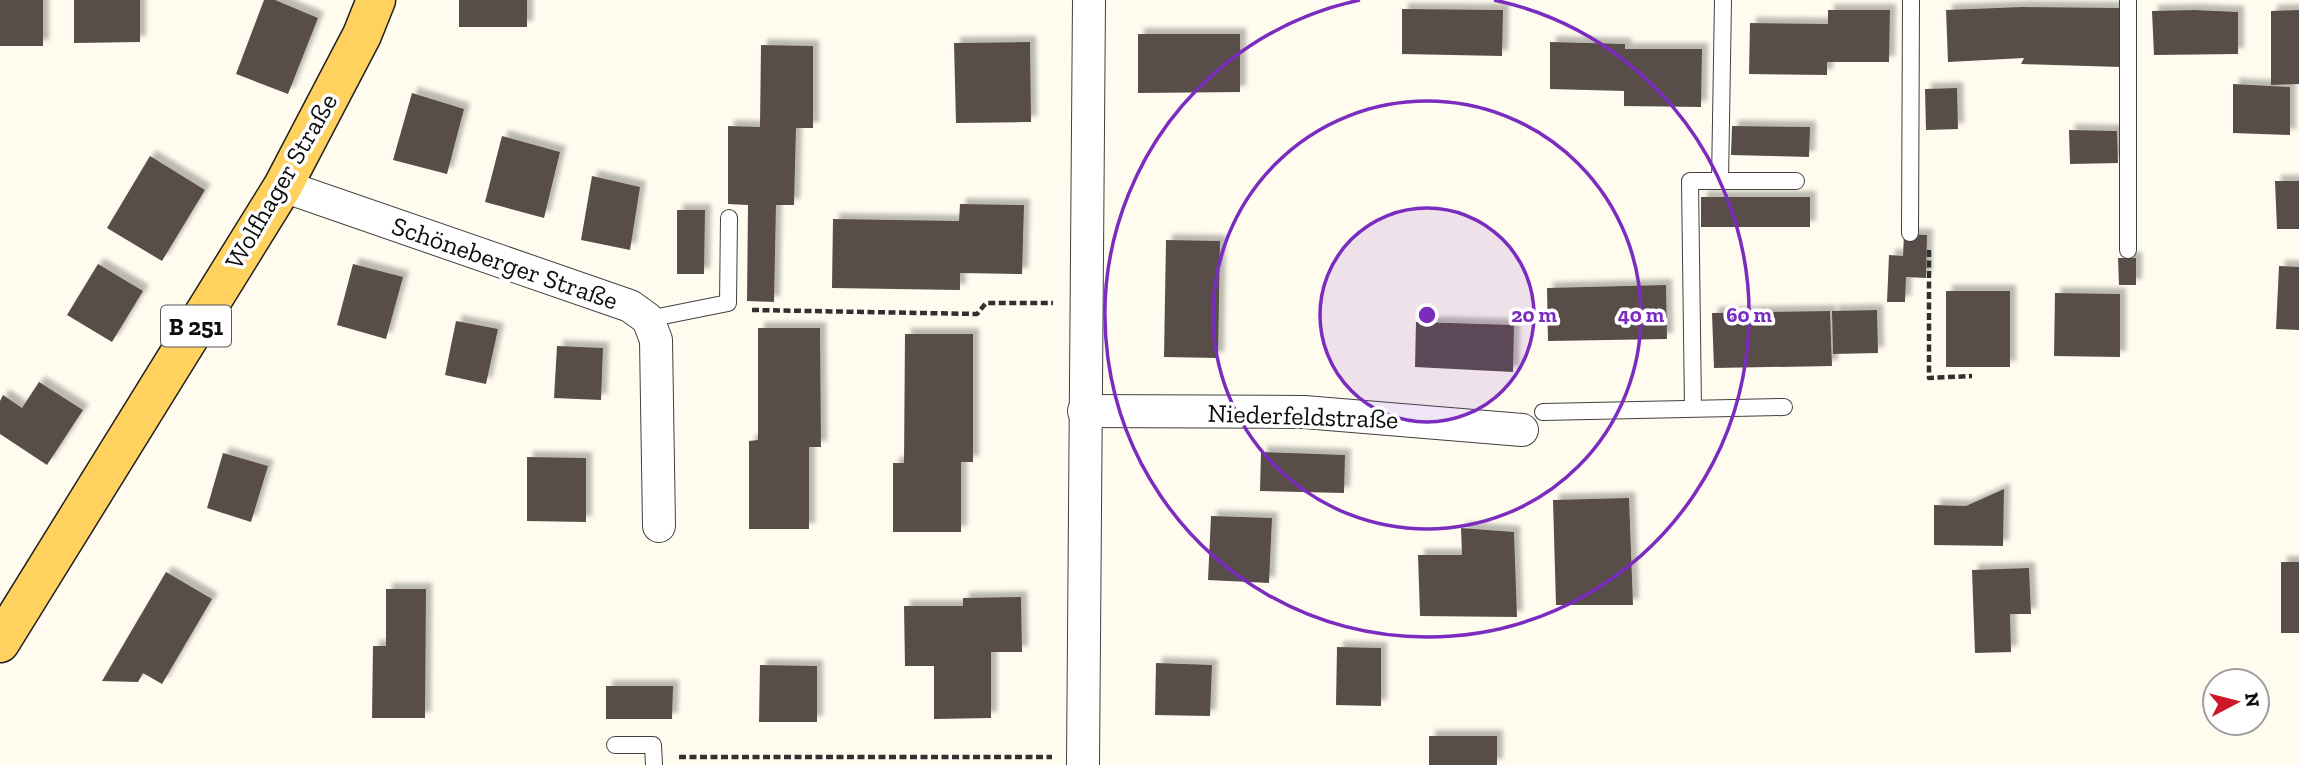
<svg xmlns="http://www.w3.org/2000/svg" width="2299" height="765" viewBox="0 0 2299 765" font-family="'Zilla Slab',serif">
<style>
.building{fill:#584e49;filter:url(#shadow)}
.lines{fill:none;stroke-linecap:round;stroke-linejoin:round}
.lane-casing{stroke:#414141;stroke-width:18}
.street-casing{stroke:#414141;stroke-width:34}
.primary-casing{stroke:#1f1f1f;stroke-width:41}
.path{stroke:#303030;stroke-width:4.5;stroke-dasharray:7 3.5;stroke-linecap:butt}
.lane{stroke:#fff;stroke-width:16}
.street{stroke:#fff;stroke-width:32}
.primary{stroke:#ffd15f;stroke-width:38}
.ring{fill:none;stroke:#7b2cbf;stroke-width:3.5}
.labels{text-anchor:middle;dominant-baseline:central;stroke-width:7;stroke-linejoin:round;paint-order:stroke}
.shield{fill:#fff;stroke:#565656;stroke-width:2}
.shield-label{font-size:24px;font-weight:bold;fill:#0e0e0e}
.street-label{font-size:26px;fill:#0e0e0e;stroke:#fff}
.centre{fill:#7b2cbf;stroke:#fff;stroke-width:3.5}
.ring-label{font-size:21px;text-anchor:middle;font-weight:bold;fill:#7b2cbf;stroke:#fff;stroke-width:7;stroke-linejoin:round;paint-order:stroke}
</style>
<defs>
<filter id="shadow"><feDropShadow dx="6" dy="-6" stdDeviation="2" flood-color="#0004"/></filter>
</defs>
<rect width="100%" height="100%" fill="#fffbef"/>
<g class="building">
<rect x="0" y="0" width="43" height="46"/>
<path d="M74 0H140V42L74 43Z"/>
<path d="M264 0H275L318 18 288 94 236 74Z"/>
<rect x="459" y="0" width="68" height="27"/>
<path d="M2022 7 2123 8 2121 67 2021 64 2024 58 1948 62 1946 10Z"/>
<path d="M1402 9 1503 10 1502 56 1402 54Z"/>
<path d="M1828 10H1890L1889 62H1827V75L1749 74 1750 23 1828 24Z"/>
<path d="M2194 10 2238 12V54L2154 55 2152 11Z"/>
<path d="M2299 10V84L2271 85V11Z"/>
<path d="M1138 34H1240V92L1138 93Z"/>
<path d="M1030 42 1031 122 956 123 954 43Z"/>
<path d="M1550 42 1625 44V49H1702L1701 107 1624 106V91L1550 89Z"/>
<path d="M761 45 813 46V128H796L794 205H776L774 302 747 301 748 205 728 204V126L760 127Z"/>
<path d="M2233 84 2290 87V135L2233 133Z"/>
<path d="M1957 88 1958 129 1926 130 1925 89Z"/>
<path d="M412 93 464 109 447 174 393 160Z"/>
<path d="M1732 126 1810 127 1809 157 1731 155Z"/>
<path d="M2069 130 2117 131 2118 163 2070 164Z"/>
<path d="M502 136 560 152 544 218 485 202Z"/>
<path d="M150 156 205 190 162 261 107 228Z"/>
<path d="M592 176 640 187 630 250 581 240Z"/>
<path d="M2275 181H2299V229H2277Z"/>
<rect x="1701" y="197" width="109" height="30"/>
<path d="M960 204 1024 205 1022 274 960 273V290L832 288 833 219 959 221Z"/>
<path d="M677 210H705L704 274H677Z"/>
<path d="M1904 234 1927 235 1926 278 1906 277 1905 302H1887L1889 255 1903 256Z"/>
<path d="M1166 240 1220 241 1218 358 1164 357Z"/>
<path d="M2118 258H2136V285H2119Z"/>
<path d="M98 264 143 291 112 342 67 315Z"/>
<path d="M353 264 403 277 386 339 337 325Z"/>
<path d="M2279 266 2299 267V330L2276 329Z"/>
<path d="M1666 285 1667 339 1548 341 1547 288Z"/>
<rect x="1946" y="291" width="64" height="76"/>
<path d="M2055 293 2120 294V357L2054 356Z"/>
<path d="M1877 310 1878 353 1833 354 1832 311Z"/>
<path d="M1830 311 1832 366 1714 368 1712 313Z"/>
<path d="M456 321 498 329 486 384 445 375Z"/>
<path d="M1416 322 1514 325 1513 372 1415 367Z"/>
<path d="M758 328H820L821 447H809V529H749V441L758 440Z"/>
<path d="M905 334H973V462H961V532H893V463H904Z"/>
<path d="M557 346 603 348 601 400 554 398Z"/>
<path d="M39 382 83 410 47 465 0 434V401L3 395 22 408Z"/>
<path d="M1261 452 1345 455 1344 493 1260 491Z"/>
<path d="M223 453 268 466 251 522 207 508Z"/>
<path d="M527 457 586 458V522L527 521Z"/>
<path d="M2004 489 2003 546 1934 545V505L1966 506Z"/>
<path d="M1629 498 1633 605H1556L1553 500Z"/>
<path d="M1211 516 1272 518 1269 583 1208 580Z"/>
<path d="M1461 528 1514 532 1517 617 1420 616 1418 555H1462Z"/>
<rect x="2281" y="562" width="18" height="71"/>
<path d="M2029 568 2031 614H2010L2011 652 1975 653 1972 570Z"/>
<path d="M166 572 212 599 162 684 143 673 138 682 102 681Z"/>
<path d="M386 589H426L425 718H372L373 646H386Z"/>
<path d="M1021 597 1022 652H991V718L934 719V666H905L904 606H963V598Z"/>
<path d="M1337 647 1381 648V706L1336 705Z"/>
<path d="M1156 663 1212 665 1210 716 1155 715Z"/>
<path d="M760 665 817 666V722H759Z"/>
<path d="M606 686H673L672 719H606Z"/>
<rect x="1429" y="736" width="68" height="29"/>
</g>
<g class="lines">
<g class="lane-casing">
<g id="lane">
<path d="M2128 0V250"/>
<path d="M1720 181 1723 0"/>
<path d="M1910 233 1911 0"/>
<path d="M648 319 728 303 729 218"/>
<path d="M1693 408 1690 181H1796"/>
<path d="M1543 412 1784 407"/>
<path d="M615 745H653L654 765"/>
</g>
</g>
<g class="street-casing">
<g id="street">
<path d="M283 186 630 306 648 319 656 340 659 526"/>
<path d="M1084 411 1304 412 1522 430"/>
<path d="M1083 765 1089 0"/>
</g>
</g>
<g class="primary-casing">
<path id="primary" d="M0 643 283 186 362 35 376 0"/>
</g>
<g class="path">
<path d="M1929 250V378L1972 376"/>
<path d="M752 310 977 314 986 303H1053"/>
<path d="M679 757H1052"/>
</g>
<use href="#lane" class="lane"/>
<use href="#street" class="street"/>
<use href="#primary" class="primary"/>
</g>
<circle cx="1427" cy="315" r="107" fill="#7b2cbf" fill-opacity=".12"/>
<g class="ring">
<circle cx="1427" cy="315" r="107"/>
<circle cx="1427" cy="315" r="214"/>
<path d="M1494 0A322 322 0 1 1 1360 0"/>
</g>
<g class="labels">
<rect class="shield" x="161" y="305.5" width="70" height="41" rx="5"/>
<g class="shield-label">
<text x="196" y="326">B 251</text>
</g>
<g class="street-label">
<text transform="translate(281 181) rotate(-60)">Wolfhager Straße</text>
<text transform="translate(505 263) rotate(19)">Schöneberger Straße</text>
<text transform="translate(1303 416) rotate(2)">Niederfeldstraße</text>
</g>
</g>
<circle cx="1427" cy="315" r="10" class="centre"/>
<g class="ring-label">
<text x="1534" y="322">20 m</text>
<text x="1641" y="322">40 m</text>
<text x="1749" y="322">60 m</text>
</g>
<g transform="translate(2236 702) rotate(83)"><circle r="33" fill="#ffffff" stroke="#9f9f9f" stroke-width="2"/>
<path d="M0-5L12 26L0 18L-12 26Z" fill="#cc1828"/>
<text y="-10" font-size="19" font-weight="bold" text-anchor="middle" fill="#0e0e0e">N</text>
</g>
</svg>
